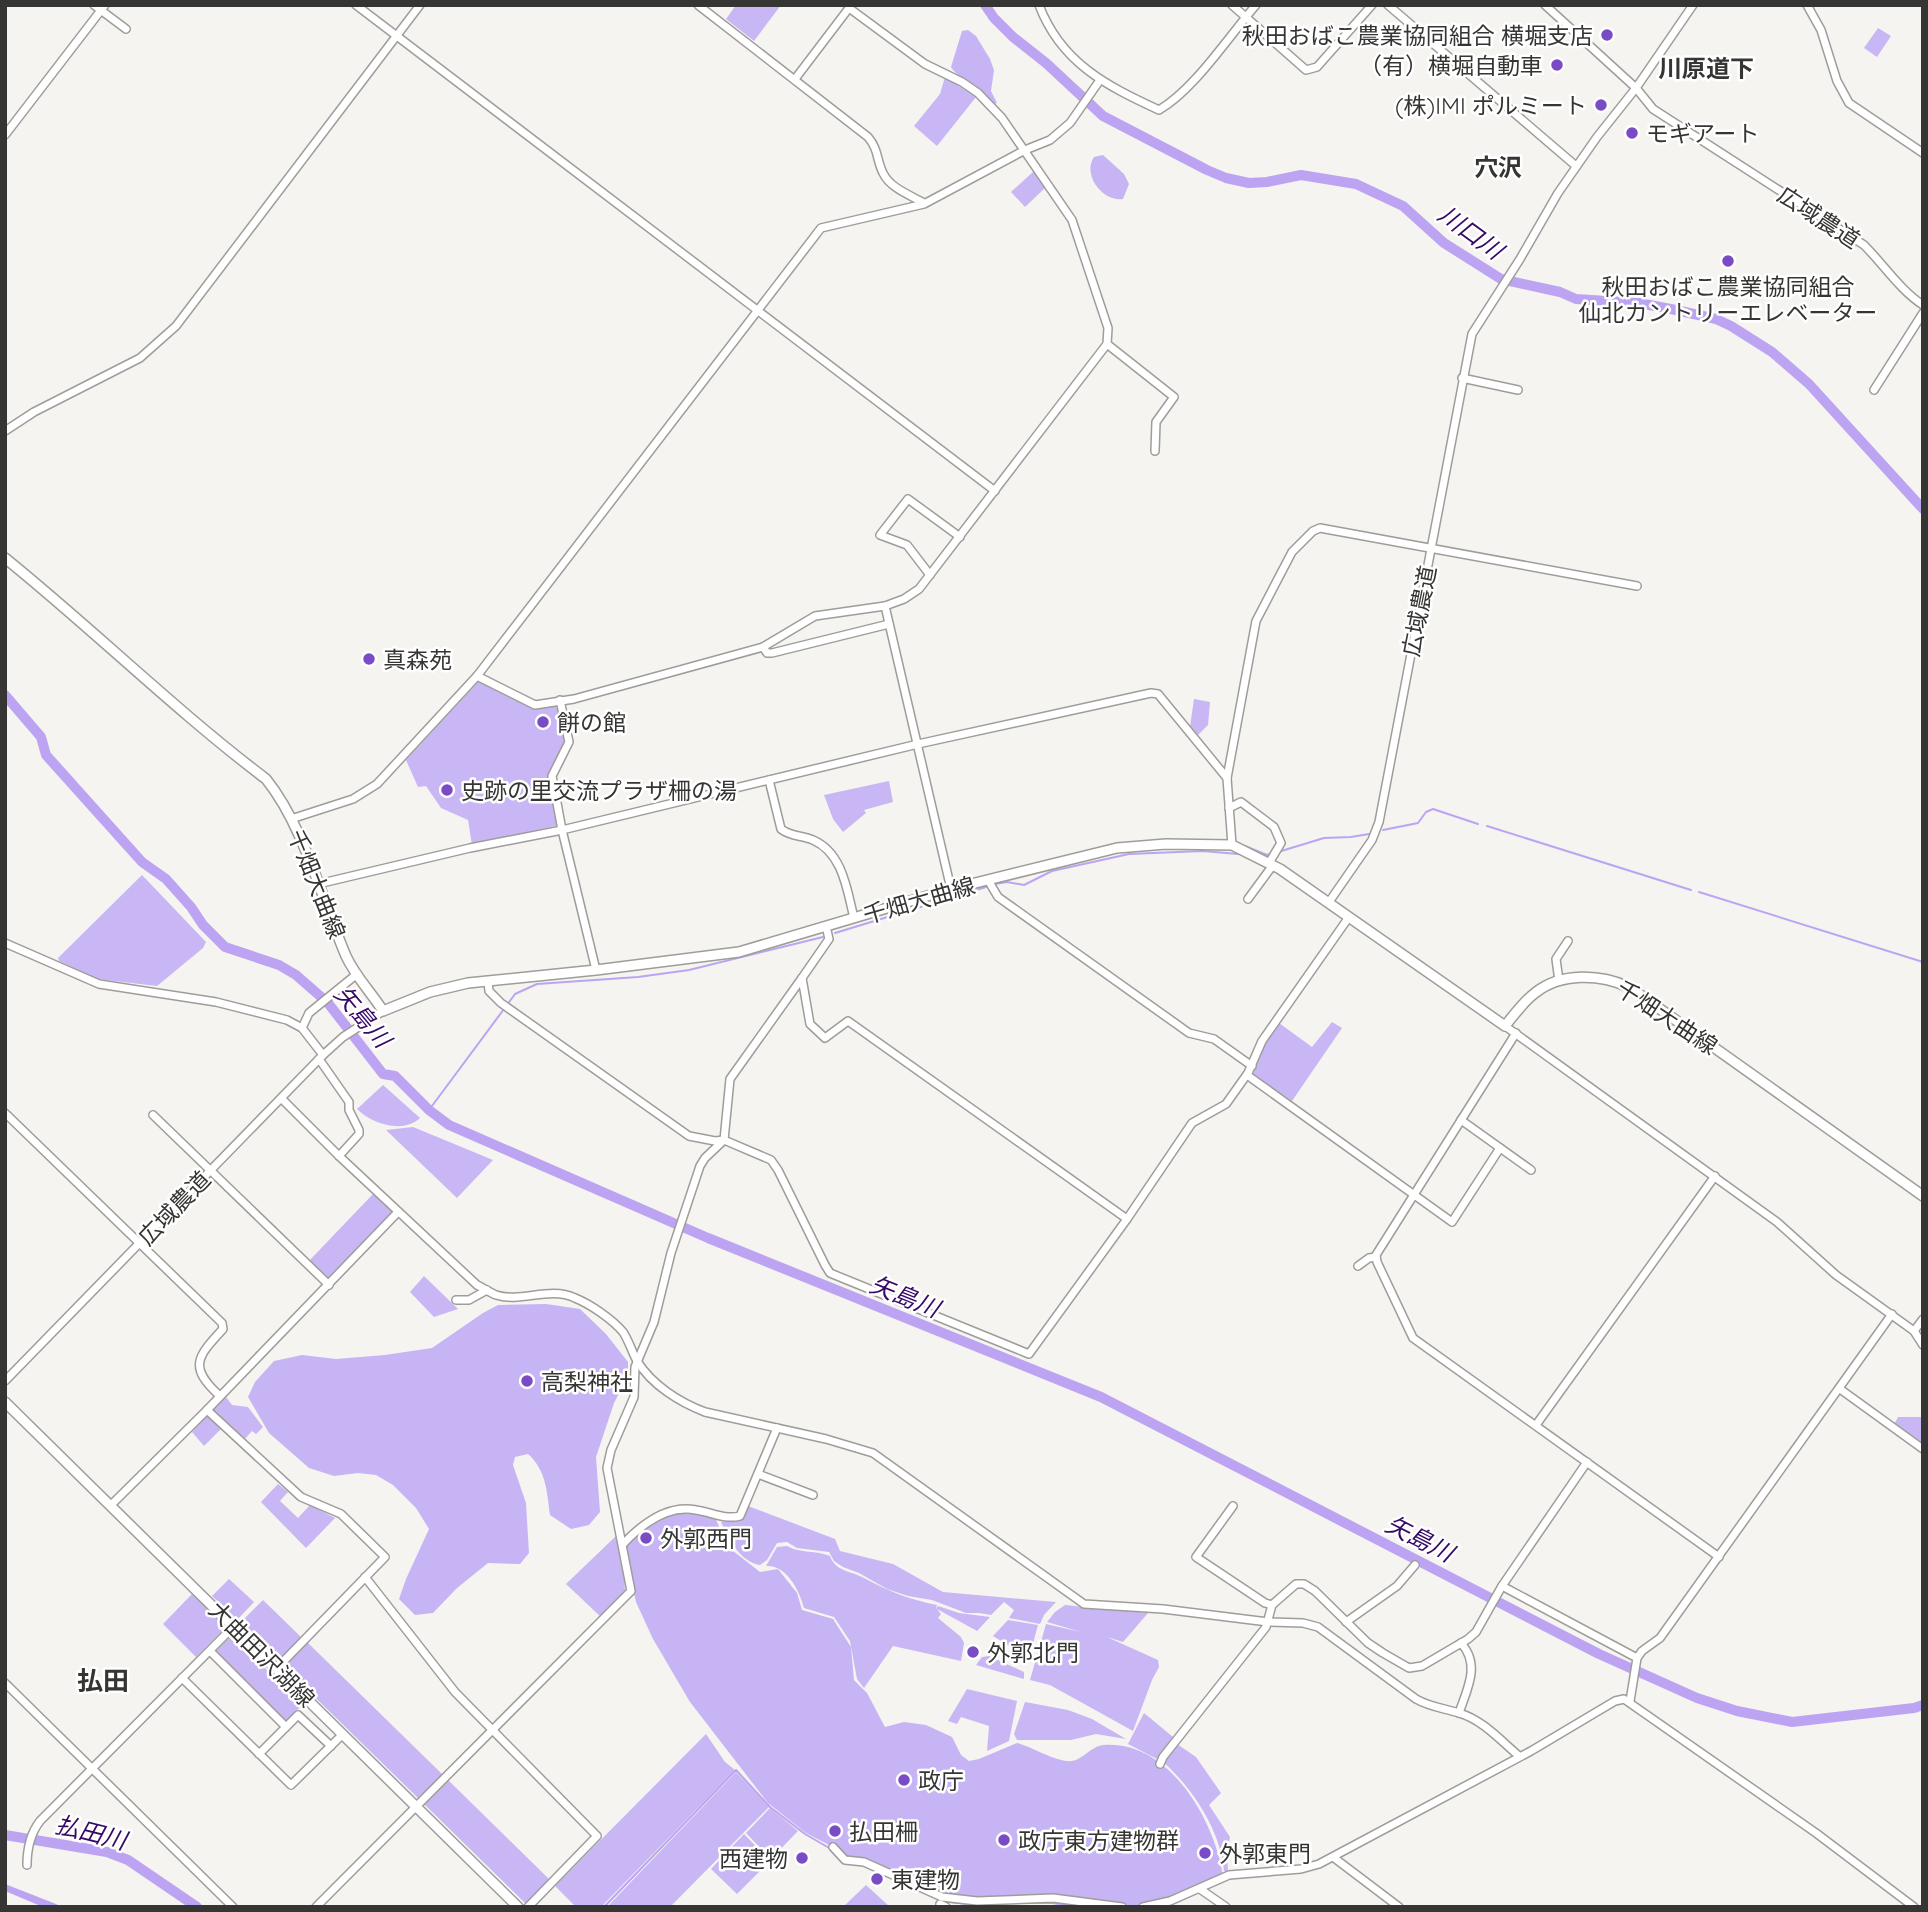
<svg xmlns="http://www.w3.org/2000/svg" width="1928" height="1912" viewBox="0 0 1928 1912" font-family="Quicksand,'Noto Sans JP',sans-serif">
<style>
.green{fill:#c8b7f4}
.forest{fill:#c7b4f4}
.water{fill:#bca4f3}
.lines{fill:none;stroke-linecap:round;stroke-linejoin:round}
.stream{stroke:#bca4f3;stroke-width:2}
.river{stroke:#bca4f3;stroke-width:10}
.minor-casing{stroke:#9e9d99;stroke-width:10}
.major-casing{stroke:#9e9d99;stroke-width:12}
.minor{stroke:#fff;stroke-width:7}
.major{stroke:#fff;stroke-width:9}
.poi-dot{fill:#794bc4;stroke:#fff;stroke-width:2.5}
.labels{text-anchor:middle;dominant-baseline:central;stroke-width:5;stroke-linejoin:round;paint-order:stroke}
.poi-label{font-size:23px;fill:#353533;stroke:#fff;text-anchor:start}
.street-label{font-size:23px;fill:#353533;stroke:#fff}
.neighbourhood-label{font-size:24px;font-weight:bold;fill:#353533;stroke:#fff}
.water-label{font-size:24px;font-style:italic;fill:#360967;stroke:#fff}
.quarter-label{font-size:26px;font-weight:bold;fill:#353533;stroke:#fff}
</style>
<rect width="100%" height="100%" fill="#f5f4f0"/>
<g class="green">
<path d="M736 5H781L754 41 726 19Z"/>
<path d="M1878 28 1891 36 1877 57 1864 48Z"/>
<path d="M945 77 976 97 937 146 914 126 940 94Z"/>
<path d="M1034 171 1045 188 1025 207 1011 192Z"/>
<path d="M481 679 534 707 556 705 565 741 548 776 559 825 472 845 468 820 441 808 426 786 418 787 406 760Z"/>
<path d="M1194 699 1210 702 1208 725 1197 736 1190 727Z"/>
<path d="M889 781 893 802 864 810 866 813 843 832 833 819 824 795Z"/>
<path d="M142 875 206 942 203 948 157 986 97 979 59 961 58 958Z"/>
<path d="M1332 1022 1342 1028 1292 1101 1253 1074 1264 1044 1279 1023 1312 1047Z"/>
<path d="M383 1085 420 1118C403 1134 372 1124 357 1109Z"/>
<path d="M413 1127 493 1160 457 1198 386 1130Z"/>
<path d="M373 1194 394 1213 328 1282 308 1262Z"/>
<path d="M424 1276 458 1309 434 1317 410 1292Z"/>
<path d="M226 1397 232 1405 248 1407 263 1427 256 1434 252 1431 244 1440 212 1411Z"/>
<path d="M208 1415 222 1428 204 1446 192 1432Z"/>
<path d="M1898 1417H1923V1443L1895 1423Z"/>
<path d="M278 1484 288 1492 280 1501 298 1518 310 1505 335 1518 306 1548 261 1502Z"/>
<path d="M748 1506 835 1539 840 1551 893 1564 943 1592 1056 1602 1044 1615 1040 1624 1009 1618 1014 1610 1004 1602 991 1615 979 1613H966L932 1600 908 1596 887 1589 859 1573 843 1567 834 1561 829 1552 797 1548 787 1542 777 1543 767 1560 760 1565C740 1562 728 1538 721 1522 737 1522 740 1519 748 1506Z"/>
<path d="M616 1536 624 1570 625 1592 601 1617 566 1584Z"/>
<path d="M787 1546C801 1554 816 1550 830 1556 835 1571 850 1571 862 1577 891 1592 904 1598 937 1605L936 1609 938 1606 959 1613 990 1617 977 1631 937 1609 941 1614 938 1618 961 1637 964 1643 961 1661 893 1646 864 1688 857 1679 850 1641 834 1617 804 1608C799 1590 787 1565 766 1566L777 1547Z"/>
<path d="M229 1579 254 1602 237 1620 212 1596Z"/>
<path d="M192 1594 226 1627 196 1657 163 1624Z"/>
<path d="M263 1600 302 1638 279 1661 240 1623Z"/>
<path d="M1065 1605 1148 1613 1123 1642 1107 1637 1158 1660 1159 1667 1152 1680 1133 1731 1050 1685 1030 1680 1046 1624 1081 1632 1047 1622 1055 1612Z"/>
<path d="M1008 1620 1038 1625 1029 1658 993 1636Z"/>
<path d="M232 1635 302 1705 285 1723 215 1652Z"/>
<path d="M307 1642 443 1775 419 1799 284 1667Z"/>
<path d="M989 1656 1024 1672V1679L976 1665 982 1657Z"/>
<path d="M967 1689 1017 1701 1009 1741 987 1751 989 1726 961 1717 957 1724 948 1721Z"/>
<path d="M1025 1702 1068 1710 1092 1719 1126 1739 1096 1734 1071 1740H1017L1014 1734Z"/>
<path d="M1144 1713 1173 1737 1157 1759 1128 1744Z"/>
<path d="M706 1734 725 1762 735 1770 601 1907H576L555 1886Z"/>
<path d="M1177 1744 1196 1757 1221 1793 1209 1805 1230 1837 1227 1854 1228 1871H1224C1221 1832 1193 1788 1163 1762L1164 1758Z"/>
<path d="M736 1772 769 1807 670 1907H607Z"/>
<path d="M448 1780 550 1880 526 1904 424 1804Z"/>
<path d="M770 1808 798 1831 771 1859 746 1833Z"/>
<path d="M744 1834 770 1861 737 1894 711 1869Z"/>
<path d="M866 1885 890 1907H843Z"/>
</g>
<g class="forest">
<path d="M968 30 976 36 990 59 994 70 991 91 997 103 994 104C985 96 955 75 951 67L962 31Z"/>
<path d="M1103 155 1124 174 1129 184 1123 199C1102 202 1082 174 1094 157Z"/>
<path d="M546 1304 580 1309 606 1334 628 1362V1376L614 1403 596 1457 600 1512 589 1525 571 1529 550 1515C547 1491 546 1470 528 1454L515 1457 513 1465 526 1503 529 1553 520 1564 488 1563 457 1588 433 1613 415 1615 399 1599 406 1579 429 1529 416 1508 393 1485 376 1475 358 1473 334 1476 309 1468 269 1433 248 1397 255 1382 274 1361 302 1355 336 1359 385 1355 432 1348 483 1313 498 1305Z"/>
<path d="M670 1510 714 1515 728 1547 760 1572 778 1569 797 1593 802 1610 833 1619 851 1647 854 1680 867 1693 885 1727 904 1722 926 1725 952 1737 961 1755 969 1761 979 1759 1017 1743C1032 1747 1053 1760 1067 1761 1082 1763 1089 1746 1104 1745 1170 1740 1216 1823 1223 1877L1187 1895 1143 1907H1122L1053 1898 942 1897 864 1862 845 1860 833 1847 806 1833 768 1803 690 1702 653 1639 636 1602 623 1544Z"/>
</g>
<path class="water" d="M5 1884 56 1904 61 1907H43L5 1891Z"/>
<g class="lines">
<g class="stream">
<path d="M1487 826 1691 890"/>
<path d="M1383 830 1418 823 1426 812 1433 809 1478 824"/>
<path d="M1245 846 1267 855 1272 853"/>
<path d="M1278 852 1324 838 1351 837 1369 834"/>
<path d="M995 884 1007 882 1024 885 1052 871 1129 854 1203 851 1238 854"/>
<path d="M1699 892 1923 962"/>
<path d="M835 933 986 887"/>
<path d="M507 1005 515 994 537 984 638 977 689 970 823 937"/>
<path d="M429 1110 504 1009"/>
<path d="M942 1901 975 1905 996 1904"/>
<path d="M1012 1903H1052L1080 1907"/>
<path d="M604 1907 736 1770 770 1807 805 1834 831 1849"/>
</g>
<g class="river">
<path d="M985 5 994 18 1013 37 1046 63 1103 116 1207 170 1226 178 1249 183 1267 182 1301 175 1356 184 1403 206 1444 243 1501 279 1560 292 1576 299 1639 303 1676 310 1716 319 1731 326 1772 352 1809 384 1923 509"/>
<path d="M5 695 41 737 46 755 142 862 166 879 191 907 203 925 225 947 279 965 296 975 328 1003 383 1074 395 1076 429 1110 449 1125 708 1238 1101 1397 1599 1654 1697 1698 1737 1711 1792 1722 1914 1708 1923 1705"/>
<path d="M5 1835 107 1852 128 1860 197 1907"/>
</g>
<g class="minor-casing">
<g id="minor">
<path d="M94 5 126 29"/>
<path d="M356 5 995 491"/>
<path d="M698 5 868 137C879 150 876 159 883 173 890 188 910 195 924 203"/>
<path d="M1039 5C1061 63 1107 86 1159 110 1194 90 1229 36 1256 5"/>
<path d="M1232 5 1306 70 1317 67 1372 5"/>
<path d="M1388 5 1576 166"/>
<path d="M1545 5 1636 88 1693 5"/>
<path d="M1807 5 1821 30 1837 81 1849 103 1923 153"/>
<path d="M5 135 105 5"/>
<path d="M1107 344 1174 397 1156 422 1155 451"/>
<path d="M1462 378 1518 390"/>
<path d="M1874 390 1923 313"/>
<path d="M5 431 34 412 140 358 176 326 420 5"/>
<path d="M930 575 907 545 880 535 908 499 960 537"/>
<path d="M885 606 951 889"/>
<path d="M763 647 767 653H772L889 624"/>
<path d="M477 676 535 705 574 699 763 647 815 616 885 606 904 599 919 589 1107 344 1108 328 1072 220 1002 118 978 93 962 82 925 64 849 8 795 79"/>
<path d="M769 780 781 829C791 837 802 835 813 840 843 853 847 890 854 918"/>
<path d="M1229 808 1241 802 1274 827 1281 843 1269 863"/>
<path d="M291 819 353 799 377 784 477 676 821 228 924 204 1025 150 1050 140 1070 123 1100 80"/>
<path d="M1232 845 1227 778 1256 621 1292 552 1313 531 1320 528 1637 586"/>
<path d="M988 880 998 897 1189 1033 1214 1039 1252 1066"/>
<path d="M318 884 470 848 562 830 552 776 569 742 560 700"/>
<path d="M1248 899 1273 865"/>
<path d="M1329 902 1372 840 1379 822 1472 334 1520 259 1558 193 1597 137 1636 88 1653 109 1864 245C1884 265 1900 290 1923 305"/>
<path d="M826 926 829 939 802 978 810 1024 825 1038 848 1021 1127 1219"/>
<path d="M5 943 99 984 216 1002 287 1020 302 1028 323 1055"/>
<path d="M596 970 562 830 918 744 1151 693 1158 694 1227 778"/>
<path d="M488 981 489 991 501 1003 689 1136 715 1141 724 1140 771 1160 778 1170 825 1265 830 1273 1029 1354 1127 1219 1192 1123 1226 1104 1248 1073 1262 1041 1349 917"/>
<path d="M1559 981 1556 959 1568 941"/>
<path d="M1505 1026 1777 1222 1836 1275 1914 1331 1923 1345"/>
<path d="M302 1028 309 1013 357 974"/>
<path d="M1516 1033 1376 1255 1377 1262 1413 1338 1719 1557"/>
<path d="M319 1059 349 1102V1110L359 1130V1134L339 1156"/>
<path d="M1247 1075 1452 1222 1500 1148"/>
<path d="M282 1099 339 1156 477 1285C483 1288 489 1292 496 1295 522 1303 549 1286 575 1298 590 1304 612 1319 623 1332 629 1341 632 1352 637 1361 652 1385 679 1402 705 1412L826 1439 873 1453 1084 1604 1163 1609 1268 1622 1303 1623 1318 1627 1416 1699C1430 1707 1443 1708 1459 1713 1483 1720 1500 1740 1519 1756"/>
<path d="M5 1113 222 1323 223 1329C197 1357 188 1367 220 1396"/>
<path d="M153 1115 329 1285"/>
<path d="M1461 1120 1531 1170"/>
<path d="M1358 1266 1369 1258 1376 1257"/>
<path d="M456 1300H469L487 1290"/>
<path d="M1914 1331 1923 1319"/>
<path d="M5 1381 323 1055 343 1037 383 1011"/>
<path d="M1840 1389 1923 1449"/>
<path d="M207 1410 301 1497 341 1514 385 1557 276 1669"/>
<path d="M1536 1425 1715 1176"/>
<path d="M758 1474 813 1495"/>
<path d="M111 1505 207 1410 398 1212"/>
<path d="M1233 1506 1196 1557 1265 1603 1272 1605"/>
<path d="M623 1544C641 1525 668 1504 696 1510 711 1512 724 1520 740 1516L777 1428"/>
<path d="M365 1577 455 1692 597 1836 528 1907"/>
<path d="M1502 1586 1637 1658"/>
<path d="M1346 1622 1397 1586 1415 1565"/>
<path d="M210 1651 286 1727"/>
<path d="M182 1678 291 1785 343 1734"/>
<path d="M5 1683 233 1907"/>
<path d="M1630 1701 1637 1658 1642 1651 1660 1638 1892 1314"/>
<path d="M1459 1713C1467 1689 1481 1665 1461 1643"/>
<path d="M259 1754 298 1715 331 1746"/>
<path d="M1160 1764 1163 1757 1266 1627 1272 1605 1296 1584H1304L1315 1591 1368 1643 1383 1653 1409 1668 1422 1666 1468 1639 1476 1632 1502 1586 1587 1462"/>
<path d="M833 1847 845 1860 864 1862 942 1897 977 1901 1053 1898 1122 1907"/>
<path d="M1333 1857 1399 1907"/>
<path d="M27 1865C27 1849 30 1834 40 1821L234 1626"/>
<path d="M1200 1889 1226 1907"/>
<path d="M940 1904 946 1907"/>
<path d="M316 1907 631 1591 607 1468 611 1450 634 1397 635 1367 654 1322 671 1253 700 1166 705 1158 724 1140 730 1079 802 978"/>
<path d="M1143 1907 1170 1901 1229 1875 1301 1869 1319 1864 1531 1751 1615 1701 1624 1699 1816 1833 1914 1907"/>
</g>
</g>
<g class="major-casing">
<g id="major">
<path d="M5 558C94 630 175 710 266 779 304 826 322 900 346 956 355 976 371 992 383 1011L430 992 468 983 596 970 739 952 951 889 1117 848 1166 844 1232 845 1280 869 1505 1026C1514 1015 1523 1002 1535 993 1561 972 1600 974 1629 987L1923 1196"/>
<path d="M5 1402 518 1907"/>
</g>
</g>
<use href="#minor" class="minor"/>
<use href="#major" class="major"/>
</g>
<g class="poi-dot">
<circle cx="1607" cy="35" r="7"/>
<circle cx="1557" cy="65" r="7"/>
<circle cx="1601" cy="105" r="7"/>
<circle cx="1632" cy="133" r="7"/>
<circle cx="1728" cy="261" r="7"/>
<circle cx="369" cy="659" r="7"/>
<circle cx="543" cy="722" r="7"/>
<circle cx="447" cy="790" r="7"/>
<circle cx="527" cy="1381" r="7"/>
<circle cx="646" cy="1538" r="7"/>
<circle cx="973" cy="1652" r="7"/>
<circle cx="904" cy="1780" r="7"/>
<circle cx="835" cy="1831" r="7"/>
<circle cx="1004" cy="1840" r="7"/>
<circle cx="1205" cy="1853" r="7"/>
<circle cx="802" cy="1858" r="7"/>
<circle cx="877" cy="1879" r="7"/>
</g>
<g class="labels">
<g class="poi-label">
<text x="1593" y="35" text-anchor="end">秋田おばこ農業協同組合 横堀支店</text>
<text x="1543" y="65" text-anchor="end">（有）横堀自動車</text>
<text x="1587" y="105" text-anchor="end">(株)IMI ポルミート</text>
<text x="1646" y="133">モギアート</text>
<text x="1728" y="286" text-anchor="middle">秋田おばこ農業協同組合<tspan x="1728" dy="26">仙北カントリーエレベーター</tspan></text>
<text x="383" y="659">真森苑</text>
<text x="557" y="722">餅の館</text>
<text x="461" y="790">史跡の里交流プラザ柵の湯</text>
<text x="541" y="1381">高梨神社</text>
<text x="660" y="1538">外郭西門</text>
<text x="987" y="1652">外郭北門</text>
<text x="918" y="1780">政庁</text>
<text x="849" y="1831">払田柵</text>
<text x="1018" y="1840">政庁東方建物群</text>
<text x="1219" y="1853">外郭東門</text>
<text x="788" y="1858" text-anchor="end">西建物</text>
<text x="891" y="1879">東建物</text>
</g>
<g class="street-label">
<text transform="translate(1819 217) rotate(33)">広域農道</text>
<text transform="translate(1419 611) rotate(-79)">広域農道</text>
<text transform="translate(317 884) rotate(68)">千畑大曲線</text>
<text transform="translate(919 900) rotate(-16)">千畑大曲線</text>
<text transform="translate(1667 1017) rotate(33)">千畑大曲線</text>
<text transform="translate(174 1208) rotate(-46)">広域農道</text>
<text transform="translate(262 1654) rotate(45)">大曲田沢湖線</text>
</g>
<g class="neighbourhood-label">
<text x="1706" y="68">川原道下</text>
<text x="1498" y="167">穴沢</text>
</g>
<g class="water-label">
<text transform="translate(1471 232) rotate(36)">川口川</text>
<text transform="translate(363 1016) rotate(50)">矢島川</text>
<text transform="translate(905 1296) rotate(22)">矢島川</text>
<text transform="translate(1420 1538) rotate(27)">矢島川</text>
<text transform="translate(91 1832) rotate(14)">払田川</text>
</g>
<g class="quarter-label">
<text x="103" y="1680">払田</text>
</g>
</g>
<rect width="1928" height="1912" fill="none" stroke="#353533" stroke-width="14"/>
</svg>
